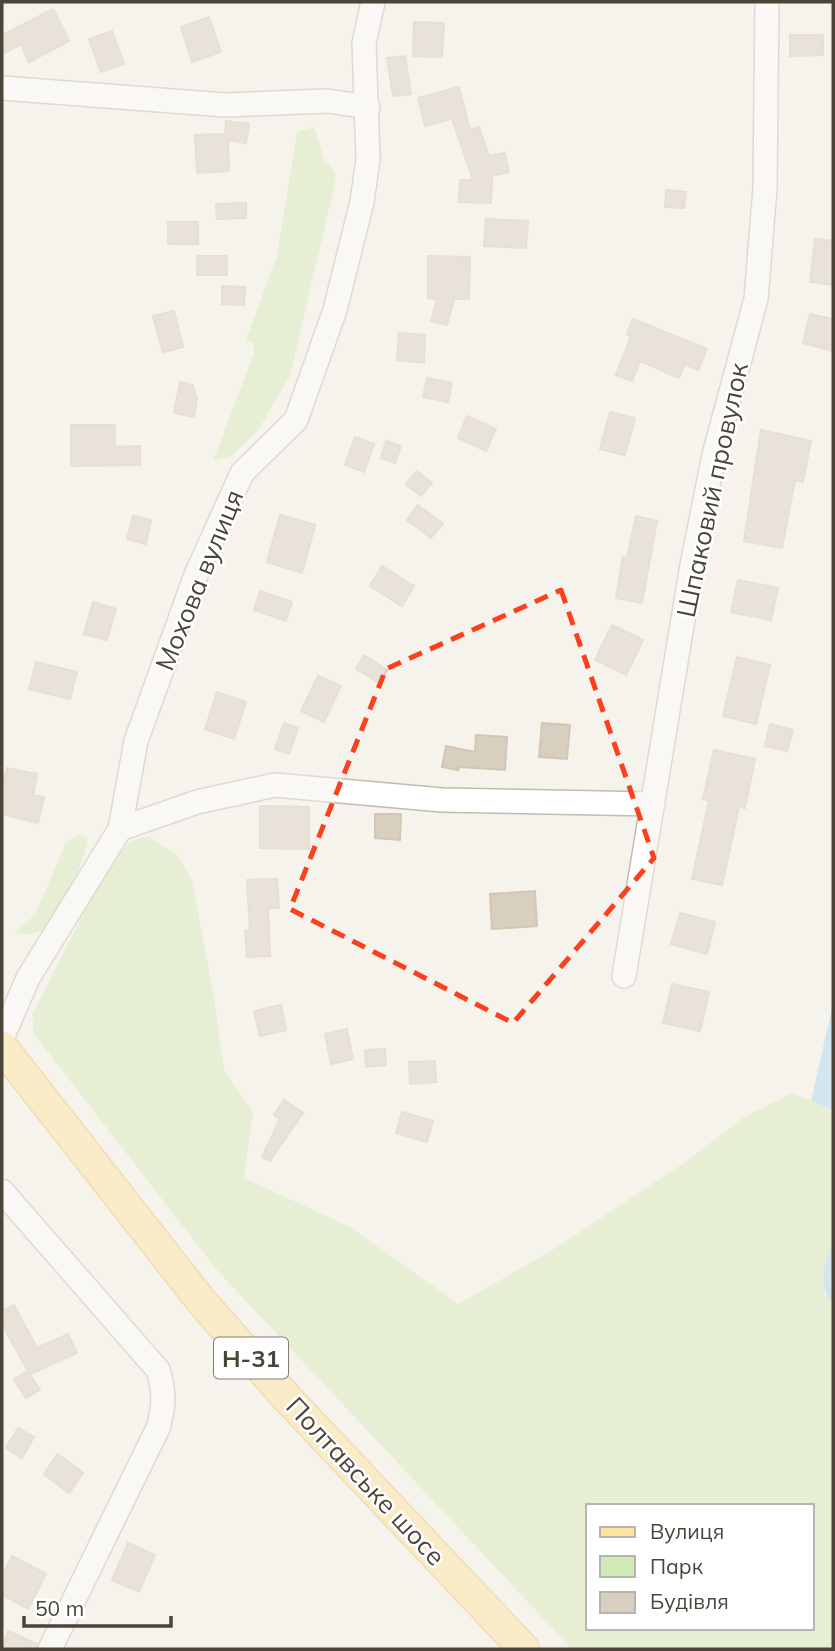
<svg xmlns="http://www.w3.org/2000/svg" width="835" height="1651" viewBox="0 0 835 1651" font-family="Mulish,sans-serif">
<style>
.green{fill:#d2eab5;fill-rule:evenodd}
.water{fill:#a9d4f2}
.building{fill:#d8cfc1;stroke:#d3c7b4;stroke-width:2}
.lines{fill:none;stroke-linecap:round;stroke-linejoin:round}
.minor-casing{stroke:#c2bbae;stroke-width:26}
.major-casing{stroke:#e6c16a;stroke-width:33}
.minor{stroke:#fff;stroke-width:23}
.major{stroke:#ffe39c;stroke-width:30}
.marked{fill:none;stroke:#fc3f1d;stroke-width:5;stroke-dasharray:14 9;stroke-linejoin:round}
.labels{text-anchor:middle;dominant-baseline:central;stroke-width:5;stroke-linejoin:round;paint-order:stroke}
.shield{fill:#fff;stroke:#817c74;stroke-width:2}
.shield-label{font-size:24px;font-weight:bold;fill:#4b4439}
.street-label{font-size:26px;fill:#4b4439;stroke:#fff}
</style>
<rect width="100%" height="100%" fill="#f6f3ec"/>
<g class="green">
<path d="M314 127 324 159 334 171 336 179 290 376 257 432 231 456 213 461 254 353V344L246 340 277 256 297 132Z"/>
<path d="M79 835 88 838C84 861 61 920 41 931 33 935 22 935 14 933L35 915 66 843Z"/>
<path d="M149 836 178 856 192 881 214 997 224 1070 253 1112 244 1178 350 1227 458 1304 548 1253 687 1161 744 1117 792 1093 833 1110V1240L824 1292 833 1303V1649H572L216 1269 34 1034 32 1015 104 873C116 856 128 838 149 836ZM588 1506H812V1628H588Z"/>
</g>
<g class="water">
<path d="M833 1004V1110L811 1101Z"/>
<path d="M833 1240V1303C814 1281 828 1264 833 1240Z"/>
</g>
<g class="building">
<path d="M53 9 69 41 29 62 21 44 2 54V35Z"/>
<path d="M209 17 221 52 192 62 181 27Z"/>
<path d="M414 22 444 23 442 57 413 56Z"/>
<path d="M112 31 124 64 101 72 89 39Z"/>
<path d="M790 35H823V55L790 56Z"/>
<path d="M405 56 411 94 393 96 387 58Z"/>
<path d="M459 87 470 130 479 127 489 156 505 153 509 172 492 176 491 203 459 202 460 180H473L452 119 425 126 418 98Z"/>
<path d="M226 121 249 124 246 143 228 140 229 171 197 173 195 135 225 134Z"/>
<path d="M666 190 686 192 684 208 665 207Z"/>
<path d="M246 203V218L217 219 216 204Z"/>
<path d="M486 219 528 221 526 248 484 246Z"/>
<rect x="168" y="222" width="30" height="22"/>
<path d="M815 239 833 241V285L810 282Z"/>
<rect x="197" y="256" width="30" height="19"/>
<path d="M428 256 470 257 469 299H454L447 325 431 321 437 299 428 298Z"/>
<path d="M222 286 245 287 244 305 222 304Z"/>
<path d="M174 311 183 347 163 352 153 316Z"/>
<path d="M810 314 833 319V351L803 343Z"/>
<path d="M633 319 707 349 698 370 685 364 679 378 640 361 632 381 616 375 631 336 627 334Z"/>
<path d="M399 333 425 335 424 363 397 360Z"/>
<path d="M427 378 452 383 448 402 423 397Z"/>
<path d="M180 382 193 385 197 399 194 417 174 413Z"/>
<path d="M610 412 635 418 625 455 600 449Z"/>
<path d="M467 416 496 429 486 451 458 438Z"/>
<path d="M71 425H115V447L140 446V465L71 466Z"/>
<path d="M761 430 811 441 803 482 795 480 782 548 744 541Z"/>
<path d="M355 437 374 444 364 472 345 465Z"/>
<path d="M386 441 401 446 395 463 381 458Z"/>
<path d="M417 471 432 483 421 496 406 484Z"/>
<path d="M418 505 443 524 431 538 407 520Z"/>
<path d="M280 515 315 525 302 573 267 562Z"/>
<path d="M133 516 151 520 146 544 127 539Z"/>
<path d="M636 516 657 521 642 603 616 598 623 557 627 558Z"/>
<path d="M382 566 414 586 402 606 370 586Z"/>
<path d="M738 580 778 588 771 620 731 612Z"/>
<path d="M260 591 292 602 286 621 254 610Z"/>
<path d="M93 602 116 609 107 640 84 634Z"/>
<path d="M612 625 643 640 626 675 595 660Z"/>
<path d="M364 655 387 670 379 683 356 669Z"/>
<path d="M737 657 770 665 756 724 723 716Z"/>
<path d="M36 662 77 672 70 699 29 689Z"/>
<path d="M318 676 341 686 324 722 301 711Z"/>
<path d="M217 692 246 702 234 739 205 729Z"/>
<path d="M284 723 298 728 289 754 275 749Z"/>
<path d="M542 723 570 725 567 759 539 757Z"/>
<path d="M770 724 793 730 787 751 765 746Z"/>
<path d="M476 735 507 737 505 770 459 767 458 770 442 767 446 746 475 752Z"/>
<path d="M714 750 755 759 745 808 739 807 722 885 692 879 709 801 703 799Z"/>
<path d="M7 768 37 774 33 795 44 797 38 823 2 814V787Z"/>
<path d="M260 806 309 807V849L260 848Z"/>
<path d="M375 814H401L400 840 375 838Z"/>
<path d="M277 879 279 908H268L270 956 247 957 245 931H250L247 880Z"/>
<path d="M535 891 537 926 492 929 490 894Z"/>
<path d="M680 913 715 922 707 954 671 944Z"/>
<path d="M672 984 709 992 700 1031 663 1023Z"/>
<path d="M281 1005 286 1030 260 1036 254 1011Z"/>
<path d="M347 1029 353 1059 331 1064 325 1034Z"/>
<path d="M385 1049 386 1065 366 1067 365 1050Z"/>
<path d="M435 1061 436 1082 410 1084 409 1062Z"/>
<path d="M284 1100 303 1113 270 1161 262 1157 280 1119 274 1115Z"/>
<path d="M402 1112 433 1121 427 1142 396 1133Z"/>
<path d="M14 1305 37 1348 68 1334 77 1353 30 1374 40 1390 26 1398 14 1379 28 1371 2 1324V1311Z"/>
<path d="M18 1428 34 1437 22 1458 6 1448Z"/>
<path d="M58 1454 83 1473 69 1493 44 1474Z"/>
<path d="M128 1543 155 1555 139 1592 112 1580Z"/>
<path d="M12 1556 46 1574 28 1609 2 1595V1576Z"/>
<path d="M8 1631 37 1644 36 1649H2Z"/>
</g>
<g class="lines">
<g class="minor-casing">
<g id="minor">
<path d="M2 88 225 105 328 101 368 107"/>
<path d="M120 829 197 802 275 785 442 800 653 804"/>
<path d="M624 976 692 565 714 455 756 299 765 188 767 2"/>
<path d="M2 1038 28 978 120 829 136 741 196 575 242 473 296 420 335 310 362 202 368 159 364 43 373 2"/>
<path d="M2 1191 158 1370C165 1392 164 1407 158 1428L50 1649"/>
</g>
</g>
<g class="major-casing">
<path id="major" d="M2 1047 202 1302 287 1398 524 1649"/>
</g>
<use href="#minor" class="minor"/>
<use href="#major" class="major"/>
</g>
<path d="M0 0H835V1651H0ZM561 590 654 858 513 1023 290 909 386 669Z" fill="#f6f3ec" fill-opacity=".55" fill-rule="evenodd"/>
<path class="marked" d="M561 590 654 858 513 1023 290 909 386 669Z"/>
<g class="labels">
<rect class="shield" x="214" y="1337.5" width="74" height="41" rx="5"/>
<g class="shield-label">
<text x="251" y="1358">Н-31</text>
</g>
<g class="street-label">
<text transform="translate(712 490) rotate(-78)">Шпаковий провулок</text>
<text transform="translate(199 580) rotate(-68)">Мохова вулиця</text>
<text transform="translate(366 1481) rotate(47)">Полтавське шосе</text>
</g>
</g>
<rect width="835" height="1651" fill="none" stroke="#4b4439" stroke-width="7"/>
<rect x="586" y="1504" width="228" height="126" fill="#ffffff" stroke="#b7b4b0" stroke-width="2"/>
<rect x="600" y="1527" width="35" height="10" fill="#ffe39c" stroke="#b7b4b0" stroke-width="2"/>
<text x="650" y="1539" font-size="21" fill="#4b4439">Вулиця</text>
<rect x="600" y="1556" width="35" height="21" fill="#d2eab5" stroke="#b7b4b0" stroke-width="2"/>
<text x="650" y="1574" font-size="21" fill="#4b4439">Парк</text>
<rect x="600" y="1592" width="35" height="21" fill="#d8cfc1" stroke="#b7b4b0" stroke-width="2"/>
<text x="650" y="1609" font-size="21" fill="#4b4439">Будівля</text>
<path d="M24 1616v10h147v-10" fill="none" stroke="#4b4439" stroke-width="3.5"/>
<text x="35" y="1616" font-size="21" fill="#4b4439" stroke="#ffffff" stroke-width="5" paint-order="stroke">50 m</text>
</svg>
